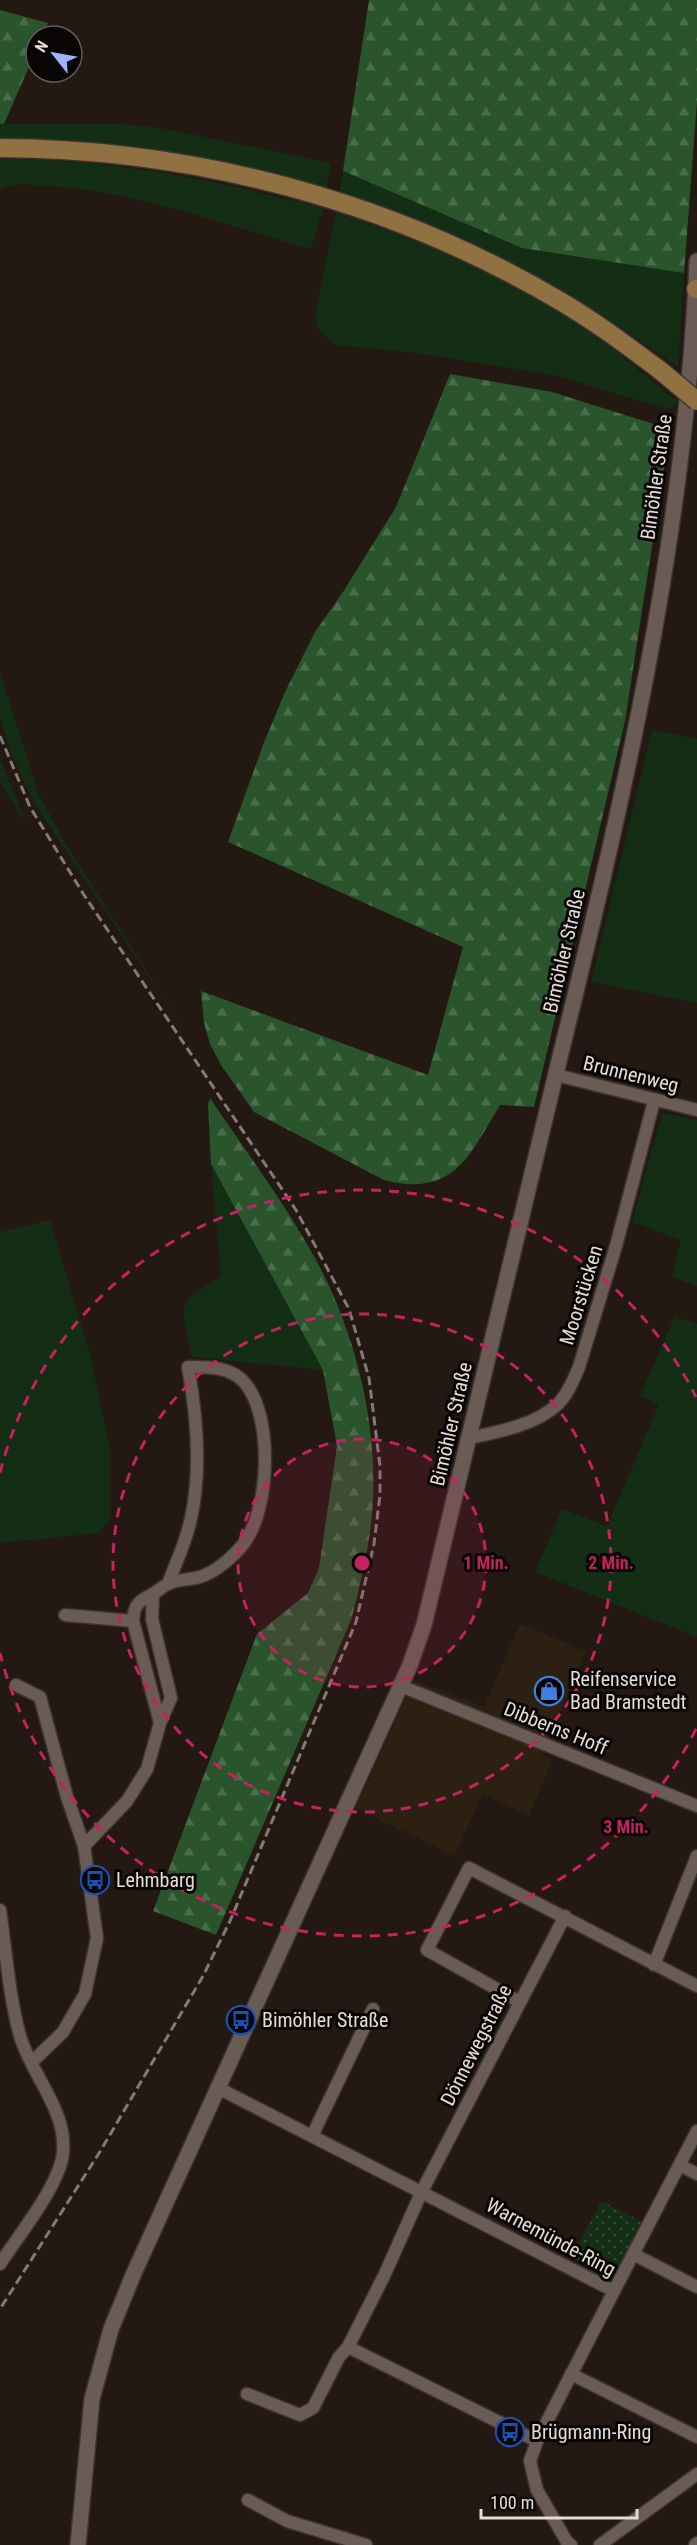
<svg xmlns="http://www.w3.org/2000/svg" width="697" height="2545" viewBox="0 0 697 2545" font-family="'Roboto Condensed',sans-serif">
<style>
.commercial{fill:#2b2012}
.grass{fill:#142d15}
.forest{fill:url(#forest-firs)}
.park{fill:url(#park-dots)}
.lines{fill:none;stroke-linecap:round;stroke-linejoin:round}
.minor-casing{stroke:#3c3431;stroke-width:15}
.tertiary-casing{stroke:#3c3431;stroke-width:18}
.primary-casing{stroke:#3c3431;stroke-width:21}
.minor{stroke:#6a5c55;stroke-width:12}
.tertiary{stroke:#6a5c55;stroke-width:15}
.primary{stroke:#917042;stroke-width:18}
.rail{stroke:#847a75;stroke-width:3;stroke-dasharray:9 4.5;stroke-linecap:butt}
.primary-bridge-casing{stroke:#3c3431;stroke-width:21;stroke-linecap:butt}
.primary-bridge{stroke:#917042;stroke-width:18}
.ring{fill:none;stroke:#c42261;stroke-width:3;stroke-dasharray:10 8}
.labels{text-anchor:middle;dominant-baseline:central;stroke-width:6;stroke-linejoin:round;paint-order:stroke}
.street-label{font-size:20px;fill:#e4dcd8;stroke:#090504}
.poi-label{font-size:20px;fill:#e4dcd8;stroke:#090504;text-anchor:start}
.centre{fill:#c42261;stroke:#090504;stroke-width:3}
.ring-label{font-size:18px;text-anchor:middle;font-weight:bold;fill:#c42261;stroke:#090504;stroke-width:6;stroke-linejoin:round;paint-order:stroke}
</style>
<defs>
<pattern id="forest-firs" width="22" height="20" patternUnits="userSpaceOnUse" patternTransform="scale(1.5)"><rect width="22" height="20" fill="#2a542c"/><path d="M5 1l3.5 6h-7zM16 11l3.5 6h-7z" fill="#496c4a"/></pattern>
<pattern id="park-dots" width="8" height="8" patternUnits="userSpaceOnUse" patternTransform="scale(1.5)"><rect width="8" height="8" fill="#142d15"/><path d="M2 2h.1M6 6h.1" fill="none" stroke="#364b36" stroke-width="1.8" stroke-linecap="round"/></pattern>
</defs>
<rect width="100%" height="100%" fill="#241812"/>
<path class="commercial" d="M520 1624 586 1651 542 1755 552 1760 529 1816 483 1794 454 1856 356 1808 414 1680 484 1707Z"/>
<g class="grass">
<path d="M0 124H122L161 128 331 163 326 189C286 179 246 166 206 158 138 145 69 140 0 138Z"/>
<path d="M0 159C113 159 214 180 323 208L311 249C224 225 140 192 49 186 34 185 15 182 0 189Z"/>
<path d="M343 171 522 248 684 273 678 367C641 342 605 315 566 294 494 253 419 219 339 194Z"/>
<path d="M336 212C421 241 504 275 580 325 614 347 645 376 677 401L675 406 666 409 554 375 416 353 336 345 321 333 317 325 315 316Z"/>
<path d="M0 672 39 795 67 846 196 1048 33 801 12 755 0 717Z"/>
<path d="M652 730 697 739V1003L591 982Z"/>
<path d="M0 759 27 825 0 782Z"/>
<path d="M662 1113 697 1120V1286L672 1277 681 1240 632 1222Z"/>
<path d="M211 1164 323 1370 192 1357C181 1304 173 1305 221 1277Z"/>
<path d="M50 1220 91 1358 110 1449V1519L99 1533 0 1543V1232Z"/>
<path d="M675 1316 697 1324V1637L535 1572 562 1509 607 1526 659 1404 640 1396Z"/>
</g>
<g class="forest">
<path d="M369 0H697V101L684 273 522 248 343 171Z"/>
<path d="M0 10 48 23 42 36H36V51L4 124H0Z"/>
<path d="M450 374 552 392 660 426 666 430 669 436 625 721 534 1107 500 1105C469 1156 454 1198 384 1180L254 1112 221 1065 210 1044 204 1023 201 991 428 1075 463 947 228 842 263 745 285 692 315 632 343 592 396 507Z"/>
<path d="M210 1098C245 1150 284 1202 315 1258 358 1336 383 1441 370 1531 366 1561 359 1590 351 1620L216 1935 153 1911 257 1634 308 1593 319 1568 337 1446 323 1370 211 1164 208 1104Z"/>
</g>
<path class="park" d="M601 2201 643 2222 612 2280 571 2258Z"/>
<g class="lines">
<g class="minor-casing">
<g id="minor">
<path d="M556 1075 697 1110"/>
<path d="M469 1438C498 1432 536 1425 558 1404 568 1394 574 1379 579 1367L616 1246 654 1101"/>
<path d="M153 1594C158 1591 163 1586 168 1584 177 1579 190 1580 200 1577 215 1572 230 1559 240 1548 271 1515 274 1415 244 1382 230 1366 207 1367 188 1367 197 1416 202 1469 191 1518 187 1540 176 1562 168 1584"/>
<path d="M65 1615 133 1621"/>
<path d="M16 1685 40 1697 67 1797 84 1846 97 1938 85 1994 63 2032 32 2062"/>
<path d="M401 1686 697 1806"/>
<path d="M84 1846 127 1801 147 1769 160 1723 171 1698 152 1619 153 1594C138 1601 134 1605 133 1621L160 1723"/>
<path d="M0 1910C6 1951 9 1996 20 2036 32 2077 71 2114 62 2159 55 2191 18 2236 0 2264"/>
<path d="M654 1965 697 1856"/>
<path d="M520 2002 427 1950 469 1868 697 1986"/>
<path d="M218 2088 614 2291 537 2441 530 2461 537 2490 567 2542 571 2545"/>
<path d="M312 2136 373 2009"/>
<path d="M680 2165 697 2174"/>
<path d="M635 2255 697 2287"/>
<path d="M614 2291 697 2131"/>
<path d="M348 2347 537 2441"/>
<path d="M571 2374 697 2437"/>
<path d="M247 2394 300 2415 313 2408 339 2357 348 2347 384 2276 422 2191 565 1916"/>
<path d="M248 2500 287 2521 366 2545"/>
<path d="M600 2545 697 2474"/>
<path d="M695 2545 697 2543"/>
</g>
</g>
<g class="tertiary-casing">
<path id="tertiary" d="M78 2545 92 2399 111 2329 134 2273 410 1665 424 1625C469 1441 511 1257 556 1073 622 806 686 536 697 261"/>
</g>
<g class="primary-casing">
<g id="primary">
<path d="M0 148C196 149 391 201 560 301 596 322 629 347 661 371"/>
<path d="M696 289H697"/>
</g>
</g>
<use href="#minor" class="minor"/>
<use href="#tertiary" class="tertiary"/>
<use href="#primary" class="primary"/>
<path class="rail" d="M0 736 30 807 84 895 296 1210 349 1309 369 1378 380 1466V1495L374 1544 356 1622 230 1921 203 1976 101 2150 0 2309"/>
<g class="primary-bridge-casing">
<path id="primary-bridge" d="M661 371 697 401"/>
</g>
<use href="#primary-bridge" class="primary-bridge"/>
</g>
<circle cx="362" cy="1563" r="124" fill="#c42261" fill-opacity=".12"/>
<g class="ring">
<circle cx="362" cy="1563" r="124"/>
<circle cx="362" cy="1563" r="249"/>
<path d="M696 1729A373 373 0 0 1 0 1653M0 1473A373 373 0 0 1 696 1397"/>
</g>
<defs>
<g id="shop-ring" transform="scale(1.5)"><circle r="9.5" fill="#090504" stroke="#3f7fe0" stroke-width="1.5"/><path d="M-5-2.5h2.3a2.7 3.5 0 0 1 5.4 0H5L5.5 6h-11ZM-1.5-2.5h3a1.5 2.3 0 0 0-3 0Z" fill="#3f7fe0"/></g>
<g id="bus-ring" transform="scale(1.5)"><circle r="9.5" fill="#090504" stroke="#1a4fb4" stroke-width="1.5"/><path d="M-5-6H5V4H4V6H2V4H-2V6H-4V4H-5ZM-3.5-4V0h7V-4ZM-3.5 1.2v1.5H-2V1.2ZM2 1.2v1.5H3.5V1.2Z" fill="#1a4fb4"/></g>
</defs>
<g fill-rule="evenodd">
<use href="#shop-ring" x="549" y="1691"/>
<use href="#bus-ring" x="95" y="1880"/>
<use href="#bus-ring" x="241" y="2020"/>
<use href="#bus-ring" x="510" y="2432"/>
</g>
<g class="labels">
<g class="street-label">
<text transform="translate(656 477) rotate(-82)">Bimöhler Straße</text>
<text transform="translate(564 951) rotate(-77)">Bimöhler Straße</text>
<text transform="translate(631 1074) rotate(14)">Brunnenweg</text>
<text transform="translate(581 1295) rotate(-73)">Moorstücken</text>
<text transform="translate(451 1424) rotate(-77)">Bimöhler Straße</text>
<text transform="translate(556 1728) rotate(22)">Dibberns Hoff</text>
<text transform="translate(476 2045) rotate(-63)">Dönnewegstraße</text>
<text transform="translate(551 2237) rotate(28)">Warnemünde-Ring</text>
</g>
<g class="poi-label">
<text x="570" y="1679">Reifenservice<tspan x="570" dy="23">Bad Bramstedt</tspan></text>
<text x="116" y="1880">Lehmbarg</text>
<text x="262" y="2020">Bimöhler Straße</text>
<text x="531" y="2432">Brügmann-Ring</text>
</g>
</g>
<circle cx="362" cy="1563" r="9" class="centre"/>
<g class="ring-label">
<text x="486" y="1569">1 Min.</text>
<text x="611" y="1569">2 Min.</text>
<text x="626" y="1833">3 Min.</text>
</g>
<g transform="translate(54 54) rotate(301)"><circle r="28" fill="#090504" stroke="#615b59" stroke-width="1.5"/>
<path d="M0-4.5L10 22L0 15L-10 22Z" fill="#9fb3fd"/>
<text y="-9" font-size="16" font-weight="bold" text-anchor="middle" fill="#e4dcd8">N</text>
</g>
<path d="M481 2509v9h156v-9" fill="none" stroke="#e4dcd8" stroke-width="3"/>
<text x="490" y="2509" font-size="18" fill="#e4dcd8" stroke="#090504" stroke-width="4.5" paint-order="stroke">100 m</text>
</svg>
